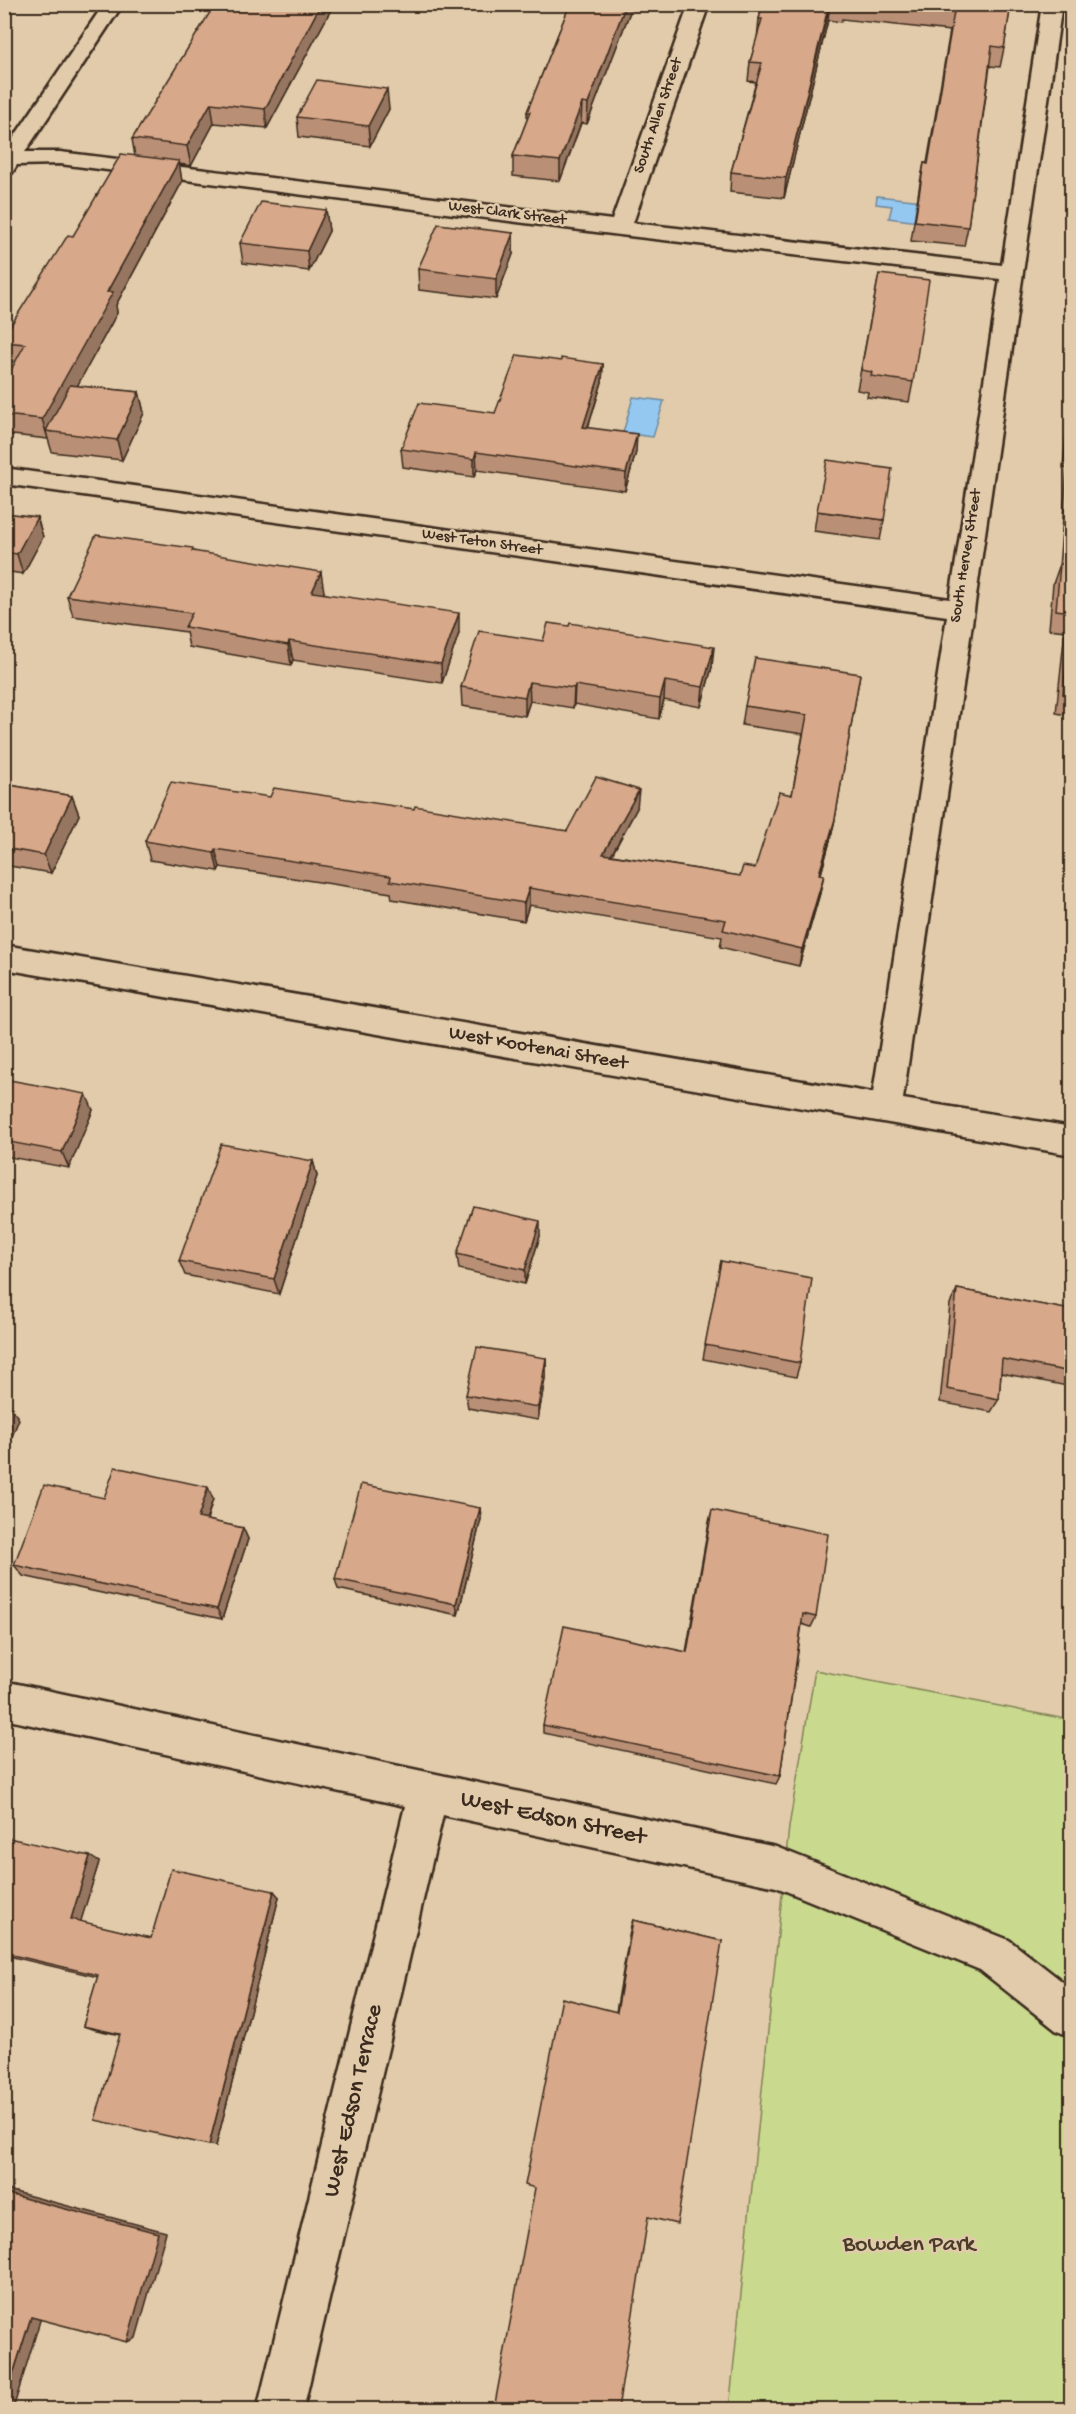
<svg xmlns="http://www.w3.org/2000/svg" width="1076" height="2414" viewBox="0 0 1076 2414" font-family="'Gochi Hand',sans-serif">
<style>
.green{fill:#c9da8e;stroke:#828256;stroke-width:1.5}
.water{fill:#94c8f1;stroke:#70899d;stroke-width:1.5}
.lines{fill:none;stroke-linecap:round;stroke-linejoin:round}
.minor-casing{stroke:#3b2a1e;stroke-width:5}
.minor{fill:#e1cbaa;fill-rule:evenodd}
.wall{fill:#b99076;stroke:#3b2a1e;stroke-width:1.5}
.shaded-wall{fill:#967660;stroke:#3b2a1e;stroke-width:1.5}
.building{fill:#d7a889;stroke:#3b2a1e;stroke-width:1.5}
.labels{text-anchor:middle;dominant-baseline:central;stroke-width:5;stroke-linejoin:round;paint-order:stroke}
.far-street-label{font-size:16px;fill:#3b2a1e;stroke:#e1cbaa}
.street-label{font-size:20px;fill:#3b2a1e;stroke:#e1cbaa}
.near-street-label{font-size:24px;fill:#3b2a1e;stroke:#e1cbaa}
.near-park-label{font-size:24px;fill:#493c29;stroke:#e1cbaa}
</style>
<rect width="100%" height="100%" fill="#e1cbaa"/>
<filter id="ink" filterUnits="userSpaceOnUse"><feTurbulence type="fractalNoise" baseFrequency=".0167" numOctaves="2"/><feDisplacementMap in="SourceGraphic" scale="12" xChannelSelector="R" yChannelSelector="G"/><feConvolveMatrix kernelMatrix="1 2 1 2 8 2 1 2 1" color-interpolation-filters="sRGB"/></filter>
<g filter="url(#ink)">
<path class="green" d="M815 1670 1071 1720V2409L729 2410 789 1827Z"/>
<g class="water">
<path d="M877 196 922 201 918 222 889 218 892 206 876 204Z"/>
<path d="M633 397 664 401 653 437 623 433Z"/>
</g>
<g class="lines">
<g class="minor-casing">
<g id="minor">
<path d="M104 4H123L25 152H60L612 220 689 4H709L633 223 1002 265 1042 4H1062L903 1099 1072 1127V1155L4 969V945L873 1093 947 616 4 484V468L950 599 1000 279 620 235 60 164 17 165 12 173 4 174V152Z"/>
<path d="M4 1681 776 1847 1009 1940 1072 1989V2037L1057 2031 980 1970 776 1887 443 1815 303 2410H257L405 1806 4 1719Z"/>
</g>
</g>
<use href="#minor" class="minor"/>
</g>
<g class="wall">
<path d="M570 4H633L587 124 581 123 560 181 513 176V156L527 120V112Z"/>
<path d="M763 4H1011L1004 48 1000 67 990 66 968 227 964 246 911 241 920 183 924 163H927L950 31 842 19 841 22 828 20 784 198 730 192 731 172 756 82 748 81 750 62 757 39 759 19Z"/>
<path d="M333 6 267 128 214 123 191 166 179 164 182 182 116 305 117 313 77 386 139 392 144 413 122 460 52 452 48 439 4 434V383L16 362 7 361 4 353V336L73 236 135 156 132 139Z"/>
<path d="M389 109 370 146 299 137 297 117Z"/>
<path d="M326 210 329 231 309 271 243 263 240 243Z"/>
<path d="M513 233V254L496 299 419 290 418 269Z"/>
<path d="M879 274 913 382 909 402 867 397 868 392 857 390Z"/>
<path d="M561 361 603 364 602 382 588 428 636 452 625 491 477 470 474 477 403 467 401 449 495 413Z"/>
<path d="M1071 400V716L1056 713 1065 631 1049 629 1053 584 1059 567 1067 468H1063L1068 410Z"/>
<path d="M817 511 884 520 880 540 814 531Z"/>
<path d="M4 513 37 517 43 537 23 574 4 571Z"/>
<path d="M194 551 324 592 323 593 459 633 442 683 293 660 291 665 189 647 186 632 73 616 67 596Z"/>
<path d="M712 667 701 707 664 700 659 719 574 704 573 708 530 701 525 716 462 706 461 687Z"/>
<path d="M860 674 835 819 831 837 821 874 820 893 799 966 720 947 722 937 529 905 524 921 392 899 391 893 220 867 218 871 150 860 145 841 270 797 414 809 567 831 637 808 612 855 740 876 755 868 792 795 803 734 742 725 745 706Z"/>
<path d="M4 784 72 796 79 815 51 873 4 865Z"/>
<path d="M4 1079 93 1110 69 1168 4 1156Z"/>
<path d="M313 1161 317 1176 279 1294 185 1275 179 1261Z"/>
<path d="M540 1236 525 1284 459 1269 457 1254Z"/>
<path d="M721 1261 800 1363 796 1377 703 1359Z"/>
<path d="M957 1289 1071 1310V1378L1067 1386 1001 1373 999 1399 991 1412 940 1402 950 1304Z"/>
<path d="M546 1358V1372L538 1420 468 1408 466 1395Z"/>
<path d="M104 1498 213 1499 207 1520 243 1528 248 1539 222 1619 23 1576 14 1565Z"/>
<path d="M480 1508 481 1519 458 1615 338 1589 335 1579Z"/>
<path d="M712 1510 816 1617 811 1627 802 1624 780 1776 776 1784 543 1733V1725L686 1652 709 1522Z"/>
<path d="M4 1837 99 1862 80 1922 151 1938 279 1897 216 2146 120 2035 92 2029 83 2026 98 1977 4 1955Z"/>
<path d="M633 1920 722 1941 535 2188 616 2012 631 1925Z"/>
</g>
<g class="shaded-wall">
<path d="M321 4H333V6L267 128 265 109Z"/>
<path d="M626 4H633L587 124 588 104Z"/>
<path d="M830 4 828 20 784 198 786 178Z"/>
<path d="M387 89 389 109 370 146 368 126Z"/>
<path d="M211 103 214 123 191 166 187 146Z"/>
<path d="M582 103 581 123 560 181V161Z"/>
<path d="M179 161 182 182 116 305 117 313 52 432 46 431 48 439 42 419 107 292Z"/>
<path d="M326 210 329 231 309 271 307 251Z"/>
<path d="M513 233V254L496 299V279Z"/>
<path d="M603 364 602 382 582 445 583 427Z"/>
<path d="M139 392 144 413 122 460 117 440Z"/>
<path d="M637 434 636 452 625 491 626 473Z"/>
<path d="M476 452 477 470 474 477V459Z"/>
<path d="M37 517 43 537 23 574 17 554Z"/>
<path d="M321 572 324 592 315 611 312 592Z"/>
<path d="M459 613V633L442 683 441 664Z"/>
<path d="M289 641 293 660 291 665 288 645Z"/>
<path d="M714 647 712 667 701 707 703 687Z"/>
<path d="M665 681 664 700 659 719 660 699Z"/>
<path d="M529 682 530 701 525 716V697Z"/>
<path d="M575 685 574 704 573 708 574 688Z"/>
<path d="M639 790 637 808 602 872 603 854Z"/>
<path d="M72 796 79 815 51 873 44 855Z"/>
<path d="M835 819 831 837 816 892 819 874Z"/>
<path d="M215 849 220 867 218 871 214 853Z"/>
<path d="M824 875 820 893 799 966 802 949Z"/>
<path d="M529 888V905L524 921V903Z"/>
<path d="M86 1094 93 1110 69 1168 62 1152Z"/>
<path d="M313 1161 317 1176 279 1294 274 1279Z"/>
<path d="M540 1221V1236L525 1284V1270Z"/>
<path d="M546 1358V1372L538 1420V1407Z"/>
<path d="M10 1406 19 1419 4 1457V1421Z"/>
<path d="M208 1487 213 1499 203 1530 198 1518Z"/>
<path d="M480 1508 481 1519 458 1615 456 1604Z"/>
<path d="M243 1528 248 1539 222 1619 217 1609Z"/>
<path d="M90 1856 99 1862 80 1924 71 1919Z"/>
<path d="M274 1891 279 1897 216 2146 209 2145Z"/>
<path d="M4 2189 166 2232 136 2338 127 2342 4 2193Z"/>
<path d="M42 2314 13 2409H4V2403L31 2317Z"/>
</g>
<g class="building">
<path d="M215 4H321L265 109 211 103 187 146 132 139Z"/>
<path d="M570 4H626L588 104 582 103 560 161 513 156 530 112H527Z"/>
<path d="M763 4H829L786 178 731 172 762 63 750 62 762 19H759Z"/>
<path d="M890 4H1011L1004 48 992 46 968 227 915 221 924 163 928 164 954 12Z"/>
<path d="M317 80 387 89 368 126 297 117Z"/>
<path d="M121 154 179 161 107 292H113L42 419 4 415V383L25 344 4 342V336L68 235 73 236Z"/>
<path d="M261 202 326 210 307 251 240 243Z"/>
<path d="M438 224 513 233 496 279 418 269Z"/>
<path d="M879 274 929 280 913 382 871 376 872 372 861 370Z"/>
<path d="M517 355 561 361V358L603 364 583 427 637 434 626 473 476 452 474 459 401 449 419 403 495 413Z"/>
<path d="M70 385 139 392 117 440 46 431Z"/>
<path d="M1071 422V448H1069Z"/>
<path d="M827 460 892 469 884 520 817 511Z"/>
<path d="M1071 470V612L1056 610 1060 564H1064Z"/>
<path d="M4 513 37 517 17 554 4 552Z"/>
<path d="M96 535 193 548 192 551 321 572 312 592 459 613 441 664 289 641 288 645 185 627 192 613 67 596Z"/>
<path d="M1071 616V695L1063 694Z"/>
<path d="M548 623 569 626 570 623 714 647 703 687 665 681 660 699 575 685 574 688 529 682 525 697 461 687 479 631 543 641Z"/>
<path d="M755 658 860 674 835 819 819 874 824 875 802 949 723 930 726 920 529 888 524 903 390 881 391 876 215 849 214 853 145 841 171 782 270 797 274 788 414 809 415 806 567 831 596 777 639 790 603 854 740 876 743 866 755 868 779 792 792 795 807 715 745 706Z"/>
<path d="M4 784 72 796 44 855 4 848Z"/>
<path d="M4 1079 86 1094 62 1152 4 1141Z"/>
<path d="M221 1144 313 1161 274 1279 179 1261Z"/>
<path d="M473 1206 540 1221 525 1270 457 1254Z"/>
<path d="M721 1261 812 1278 800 1363 705 1345Z"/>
<path d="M957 1289 1071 1310V1372L1002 1359 999 1399 947 1389Z"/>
<path d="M477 1347 546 1358 538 1407 466 1395Z"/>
<path d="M4 1405 10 1406 4 1421Z"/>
<path d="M115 1467 208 1487 198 1518 243 1528 217 1609 14 1565 44 1485 104 1498Z"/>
<path d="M361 1484 480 1508 456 1604 335 1579Z"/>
<path d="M712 1510 828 1534 816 1617 803 1614 780 1776 543 1725 564 1626 687 1652Z"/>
<path d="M4 1837 90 1856 71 1919 151 1938 171 1869 274 1891 209 2145 95 2120 120 2034 83 2026 98 1975 4 1953Z"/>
<path d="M633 1920 722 1941 677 2224 648 2217 618 2409H494L535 2188 525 2185 562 1998 617 2012Z"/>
<path d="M4 2193 158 2233 127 2342 31 2317 4 2403Z"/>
</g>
</g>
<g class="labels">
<g class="far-street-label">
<text transform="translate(659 116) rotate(-71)">South Allen Street</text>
<text transform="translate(507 214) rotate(7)">West Clark Street</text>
<text transform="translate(482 543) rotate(8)">West Teton Street</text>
<text transform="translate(967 556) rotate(-81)">South Hervey Street</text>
</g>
<g class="street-label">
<text transform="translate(538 1049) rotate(10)">West Kootenai Street</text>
</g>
<g class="near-street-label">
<text transform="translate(553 1819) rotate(12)">West Edson Street</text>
<text transform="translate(354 2101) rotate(-77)">West Edson Terrace</text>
</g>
<g class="near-park-label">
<text x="909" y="2245">Bowden Park</text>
</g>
</g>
<rect width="1076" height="2414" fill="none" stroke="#e1cbaa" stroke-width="24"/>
<rect x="12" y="12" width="1052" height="2390" fill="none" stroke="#3b2a1e" stroke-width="2" filter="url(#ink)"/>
</svg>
